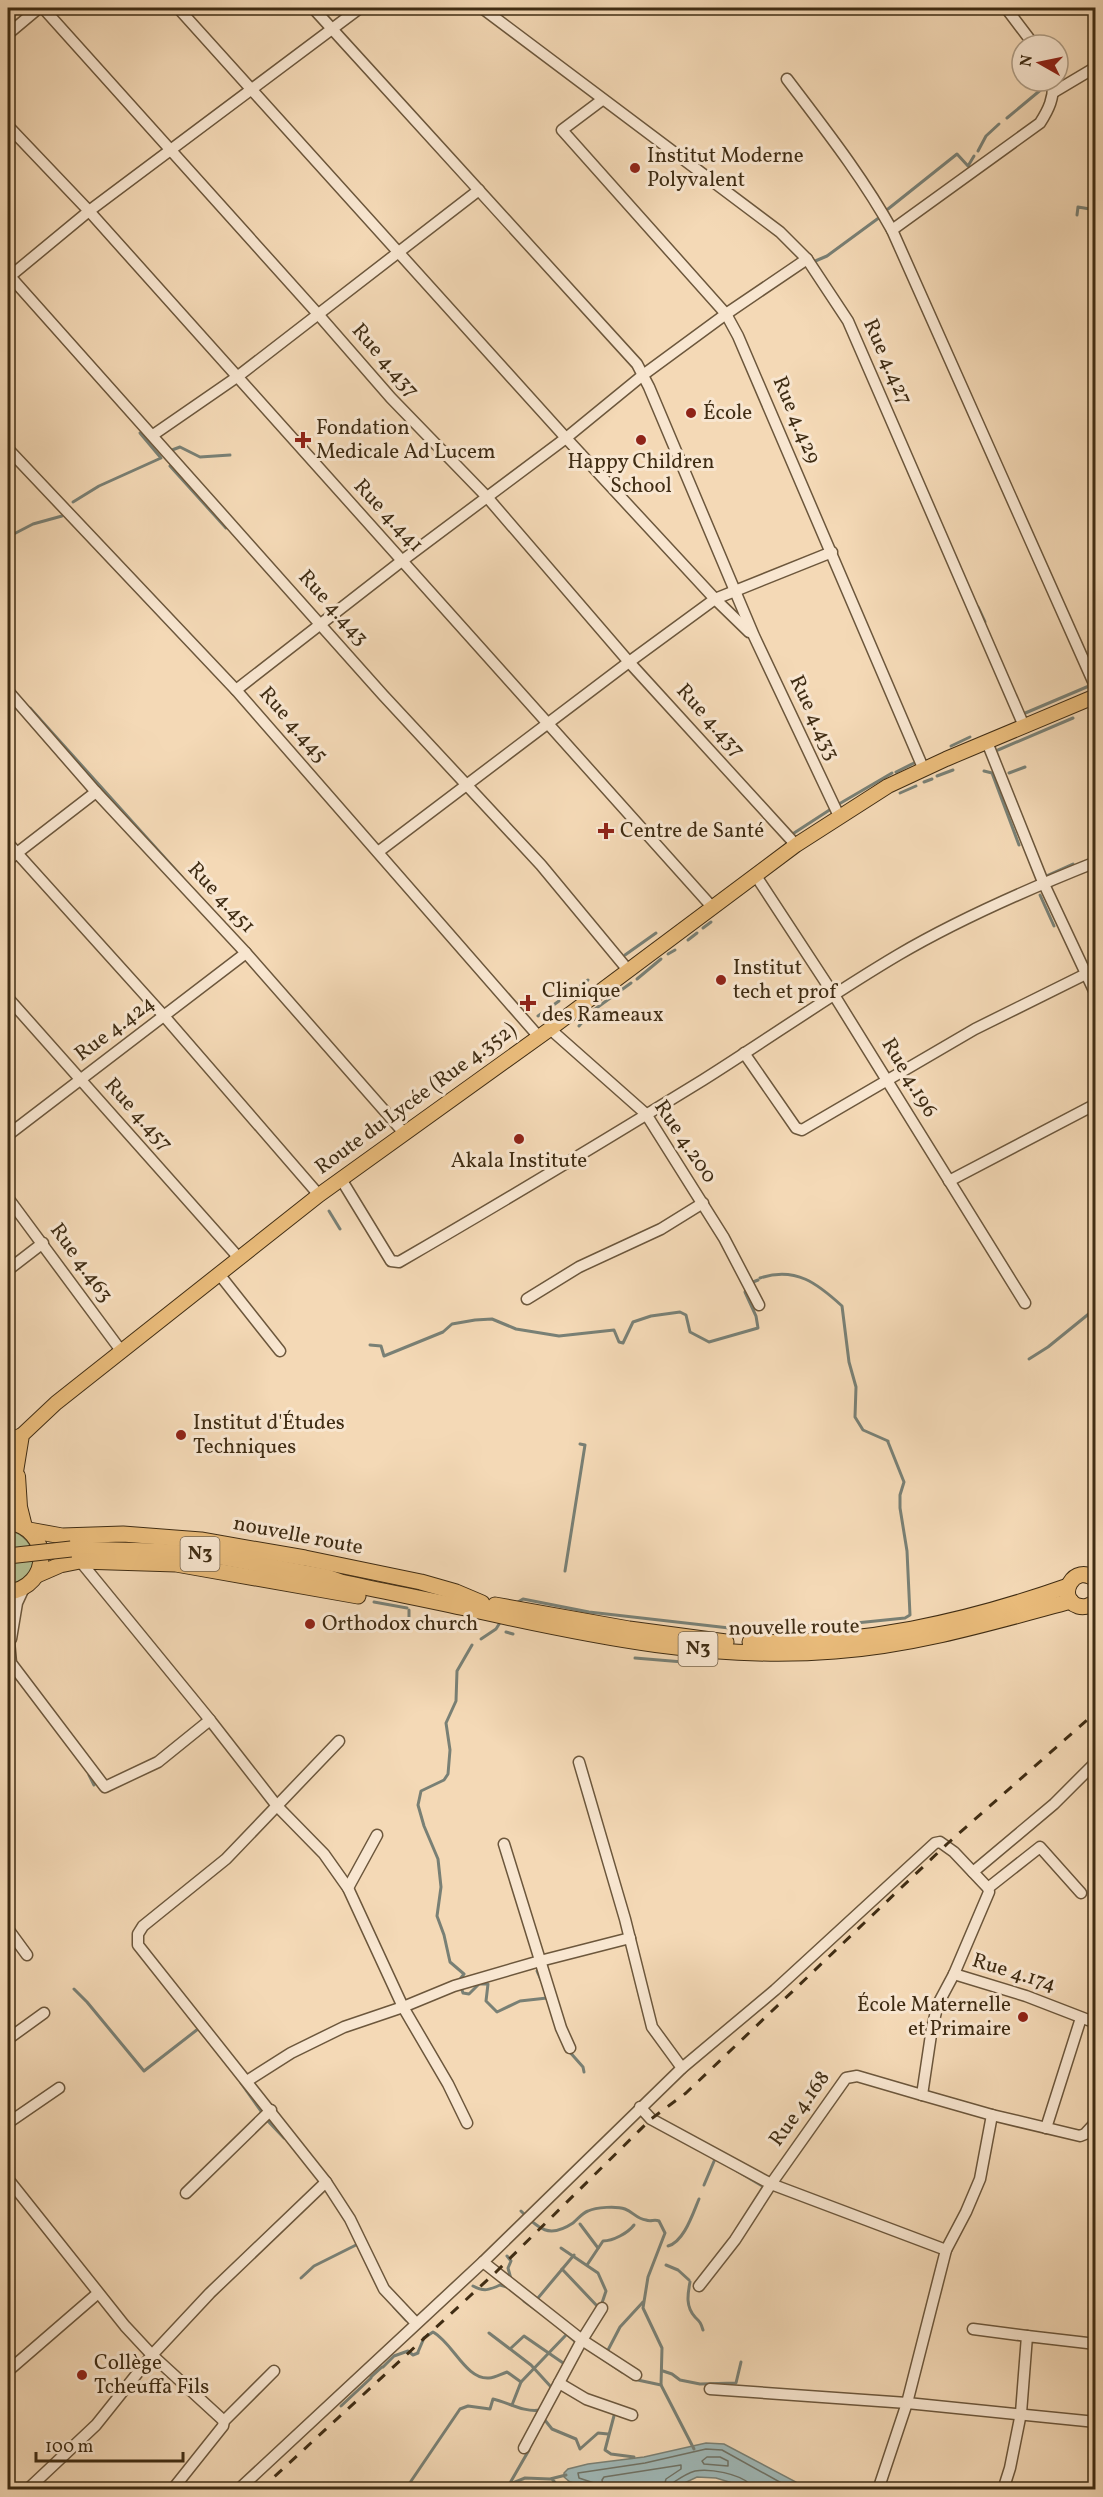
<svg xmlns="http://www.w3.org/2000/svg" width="1103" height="2497" viewBox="0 0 1103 2497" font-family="Vollkorn,serif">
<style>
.green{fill:#b6c092;stroke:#7a7652;stroke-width:1.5}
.water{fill:#9fb8b7;stroke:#798075;stroke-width:1.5}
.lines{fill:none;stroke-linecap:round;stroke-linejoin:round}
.shore{stroke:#6f7265;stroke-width:1.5}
.stream{stroke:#798075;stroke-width:3}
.minor-casing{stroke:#6c573c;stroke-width:13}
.major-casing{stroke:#3f2c13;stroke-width:16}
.highway-casing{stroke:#3f2c13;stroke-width:17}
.minor{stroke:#f8e6d0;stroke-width:10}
.major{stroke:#eabc7b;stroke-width:14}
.highway{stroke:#eabc7b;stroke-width:15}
.rail{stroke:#3f2c13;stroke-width:3;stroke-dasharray:10 10;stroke-linecap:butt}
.highway-bridge-casing{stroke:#3f2c13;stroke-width:17;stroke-linecap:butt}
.highway-bridge{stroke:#eabc7b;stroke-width:15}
.poi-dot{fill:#8f2418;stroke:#f8e6d0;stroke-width:2}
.labels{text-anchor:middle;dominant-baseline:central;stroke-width:6;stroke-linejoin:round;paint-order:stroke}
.shield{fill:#f8e6d0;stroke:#76644c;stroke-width:1.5}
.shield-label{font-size:20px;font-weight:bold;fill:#3f2c13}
.poi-label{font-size:21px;fill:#3f2c13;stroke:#f8e6d0;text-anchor:start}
.street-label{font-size:21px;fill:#3f2c13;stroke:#f8e6d0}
</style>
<rect width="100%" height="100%" fill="#f4d9b6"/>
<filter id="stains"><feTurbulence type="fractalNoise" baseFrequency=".00333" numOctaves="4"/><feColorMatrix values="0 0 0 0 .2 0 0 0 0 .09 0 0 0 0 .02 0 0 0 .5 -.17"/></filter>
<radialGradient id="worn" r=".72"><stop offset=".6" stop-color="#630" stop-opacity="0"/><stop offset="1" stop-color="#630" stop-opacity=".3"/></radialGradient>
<path class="green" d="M8 1530C31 1533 46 1566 22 1580 18 1583 12 1584 8 1585Z"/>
<path class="water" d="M706 2443 724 2444 796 2482 802 2489H752L716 2478 697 2477 672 2489 599 2490 570 2482 564 2477V2473L568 2469 588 2464 644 2457Z"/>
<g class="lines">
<g class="shore">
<path d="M720 2457 728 2461V2466L704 2464 702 2461 707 2457Z"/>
<path d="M597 2490 594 2483 579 2478 578 2473 645 2463 706 2449 722 2450 794 2490"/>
<path d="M604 2490 602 2480 604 2477 681 2465V2469L666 2479 663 2490"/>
<path d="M671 2490 674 2482C680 2478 688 2473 695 2471 710 2468 739 2474 750 2484V2490"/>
</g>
<g class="stream">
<path d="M1058 72 1061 85"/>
<path d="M1007 118 1043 88"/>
<path d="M978 151 986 136 999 124"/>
<path d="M888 209 957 154 968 166 974 156"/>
<path d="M1077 215 1078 207 1096 210"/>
<path d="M813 262 827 256 880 217"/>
<path d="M1092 282 1096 262"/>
<path d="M172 450 180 447 200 457 230 455"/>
<path d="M170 466 226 528"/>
<path d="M73 502 99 486 161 458 140 433"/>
<path d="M8 537 33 524 62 516"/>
<path d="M978 607 985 622"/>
<path d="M30 708 182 877"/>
<path d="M1023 714 1089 686"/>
<path d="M951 746 970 737"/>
<path d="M998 750 1073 718"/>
<path d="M984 771 992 773 1019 845"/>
<path d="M896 772 914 763"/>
<path d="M1009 773 1025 767"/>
<path d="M937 776 953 770"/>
<path d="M924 782 932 779"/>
<path d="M900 793 916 786"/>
<path d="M839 804 892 773"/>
<path d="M791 835 831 809"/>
<path d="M1044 877 1073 864"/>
<path d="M1040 895 1054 926"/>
<path d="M703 928 711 922"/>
<path d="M688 940 697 933"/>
<path d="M668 954 675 950"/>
<path d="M625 955 656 933"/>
<path d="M637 979 661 959"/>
<path d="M574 991 588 980"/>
<path d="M538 1016 559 1001"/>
<path d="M579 1026 591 1012 631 983"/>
<path d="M329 1211 340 1229"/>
<path d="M760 1278C796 1266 818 1284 842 1306L849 1362 856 1387 855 1417 863 1430 888 1441"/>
<path d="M370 1345 381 1346 384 1356 443 1332 452 1324 475 1320 492 1319 516 1329 559 1336 614 1330 619 1342 623 1343 633 1322 651 1316 680 1312 686 1315 690 1332 709 1342 758 1328 756 1316 745 1292 748 1284 758 1280"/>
<path d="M1029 1359 1048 1347 1096 1308"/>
<path d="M565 1571 585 1445 580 1444"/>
<path d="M374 1602 407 1608"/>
<path d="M518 1602 523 1599 589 1612 738 1629 846 1624 905 1618 910 1615 907 1551 900 1508V1495L904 1482 888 1442"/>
<path d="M409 1618V1610"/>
<path d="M506 1632 513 1634"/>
<path d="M481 1639 496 1629 501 1621"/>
<path d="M635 1658 695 1663"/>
<path d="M89 1775 94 1785"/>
<path d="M537 1971 541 1980"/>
<path d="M458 1982 464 1974 450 1962 444 1935 437 1916 441 1887 438 1859 424 1826 418 1805 421 1791 444 1780 448 1774 450 1750 446 1723 456 1701 457 1671 472 1645"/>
<path d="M461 1987 463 1993 469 1994 479 1984H488L486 2001 497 2012 520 2001 547 1998"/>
<path d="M74 1989 87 2002 144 2071 198 2029"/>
<path d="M568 2050 583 2067 584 2072"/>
<path d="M241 2083 263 2114"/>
<path d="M266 2119 284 2138"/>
<path d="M737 2171 764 2187"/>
<path d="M704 2185 715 2159 712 2157"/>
<path d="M521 2211C539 2229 549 2239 573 2223 578 2219 582 2213 588 2211 596 2207 617 2206 625 2209 633 2212 637 2219 646 2220 651 2222 654 2219 659 2221L665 2233 648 2277 643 2308 662 2348 661 2385"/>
<path d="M580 2224 598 2248"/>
<path d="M668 2246C684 2242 693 2213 699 2199"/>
<path d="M561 2248 598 2273 606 2291 602 2303"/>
<path d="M507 2256 511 2261 508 2268 511 2279"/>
<path d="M587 2265 603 2241C613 2241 628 2233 634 2225"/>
<path d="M666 2265 678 2270 689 2280"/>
<path d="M562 2269 599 2308"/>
<path d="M301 2278 314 2266 358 2244"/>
<path d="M690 2282C688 2293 685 2306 695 2317 700 2322 701 2323 703 2330"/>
<path d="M473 2286C484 2292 489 2290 500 2285L507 2287"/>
<path d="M538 2298 574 2255"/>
<path d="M524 2301 535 2309"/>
<path d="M394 2307 406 2320"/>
<path d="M562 2330 577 2343"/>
<path d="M489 2333 531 2365 552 2388"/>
<path d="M424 2338 433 2332C453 2343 466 2380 489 2378 495 2378 501 2374 507 2372L521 2382"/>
<path d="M511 2348 524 2336 566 2365"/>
<path d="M418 2352 424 2338"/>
<path d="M607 2352 620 2327 643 2302"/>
<path d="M600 2357 622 2372"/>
<path d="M383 2367 394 2356 408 2351 413 2355 418 2353"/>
<path d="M663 2371 672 2374 680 2380 700 2384 736 2383 741 2362"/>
<path d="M371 2377 382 2367"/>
<path d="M633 2379 661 2385 694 2449"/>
<path d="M512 2405 521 2382 566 2335"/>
<path d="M341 2406 371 2378"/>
<path d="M615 2412 605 2450 611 2454 634 2457"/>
<path d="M544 2419 552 2429 576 2439 580 2449 598 2433 608 2434"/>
<path d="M552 2479 558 2486 566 2490"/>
<path d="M510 2483 529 2450"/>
<path d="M487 2487 505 2486 525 2478 550 2479 566 2475"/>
<path d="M405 2490 460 2409 468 2406 490 2409 493 2399C507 2402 525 2413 540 2410"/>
</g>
<g class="minor-casing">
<g id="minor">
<path d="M43 8 317 313 391 398 487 497 629 662 796 845"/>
<path d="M178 8 566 438 715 599 749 632"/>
<path d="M313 8 637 364 649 387 754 636 839 816"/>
<path d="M482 8 780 232 807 259 848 321 1024 726"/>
<path d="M1006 8 1034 45"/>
<path d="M8 34 39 8"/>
<path d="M787 79C824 128 862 176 892 230L1096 688"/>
<path d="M1054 92 1096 67"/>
<path d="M602 100 562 130 726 314 738 336 924 770"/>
<path d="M8 126 89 211 713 908"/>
<path d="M892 230 1040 123C1049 109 1054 98 1053 81"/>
<path d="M8 274 383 695 541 865 628 970"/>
<path d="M8 278 89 211 360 8"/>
<path d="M153 435 237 377 479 190"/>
<path d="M8 449 236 690 539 1037"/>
<path d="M236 690 403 560 566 438 643 375 726 314 807 259"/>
<path d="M8 691 96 792 246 953 404 1133"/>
<path d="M987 742 1043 882 1096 995"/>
<path d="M8 843 164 1016 319 1195"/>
<path d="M378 852 629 662 715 599 832 552"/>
<path d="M8 860 96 792"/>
<path d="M756 876 834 995 1025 1303"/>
<path d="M8 998 239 1258"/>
<path d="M550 1029 646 1114 724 1238 759 1305"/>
<path d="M744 1053 796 1128 802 1130 975 1029 1096 969"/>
<path d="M8 1135 246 953"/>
<path d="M341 1179 391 1261 399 1262C501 1203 602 1142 703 1080 768 1039 832 994 898 955 961 918 1028 889 1096 862"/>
<path d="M949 1181 1096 1104"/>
<path d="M8 1198 122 1352"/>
<path d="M8 1270 43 1243"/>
<path d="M219 1274 280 1351"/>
<path d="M527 1299 579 1267 661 1229 703 1203"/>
<path d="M80 1561 210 1720 277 1806 324 1854 348 1888 403 2007 448 2084 467 2123"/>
<path d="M8 1630 11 1663 105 1787 158 1762 210 1720"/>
<path d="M11 1639 17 1603 24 1588"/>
<path d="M339 1741 226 1859 143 1926 138 1934V1945L326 2182 350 2219 384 2289 416 2323"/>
<path d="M579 1762 625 1919 652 2027 682 2068"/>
<path d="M504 1844 561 2028 570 2048"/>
<path d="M973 1872 1054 1804 1096 1762"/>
<path d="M348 1888 377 1835"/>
<path d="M988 1888 1040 1847 1081 1893"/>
<path d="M8 1929 27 1955"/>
<path d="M954 1974 1026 1996 1096 2023"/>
<path d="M8 2039 44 2013"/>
<path d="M247 2081 291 2053 344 2027 403 2007 454 1986 540 1961 630 1938"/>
<path d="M640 2107 651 2119 771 2184 735 2240 699 2286"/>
<path d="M992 2115 1080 2136 1085 2134 1096 2122"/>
<path d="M8 2123 59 2088"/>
<path d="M1046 2128 1081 2018"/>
<path d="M8 2179 125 2326 152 2355 224 2421"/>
<path d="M186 2193 271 2110"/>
<path d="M483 2262 582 2340 636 2375"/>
<path d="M973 2329 1027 2336"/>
<path d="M8 2371 97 2294"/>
<path d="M559 2383 586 2399 632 2415"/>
<path d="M710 2389 907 2403 1096 2422"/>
<path d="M524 2448 582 2340 602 2308"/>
<path d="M27 2490 96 2425 152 2355 210 2293 326 2182"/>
<path d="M172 2490 223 2426 224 2421 274 2371"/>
<path d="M238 2490 483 2262 682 2068 775 1990 935 1843 940 1842 954 1852 988 1888 989 1892 954 1974 938 2004 932 2028 922 2095 857 2076 846 2078 771 2184 946 2250"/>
<path d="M878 2490 907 2403 946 2250 966 2212 980 2179 992 2115 922 2095"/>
<path d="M1003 2490 1010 2468 1021 2413 1027 2336 1096 2344"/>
</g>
</g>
<g class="major-casing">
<g id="major">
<path d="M8 1441 22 1435"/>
<path d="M18 1476 20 1507 25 1527"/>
<path d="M8 1499 15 1478 22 1435 56 1403 319 1195 550 1029 796 845 888 786 946 759 1096 696"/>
</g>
</g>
<g class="highway-casing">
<g id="highway">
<path d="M8 1522C52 1528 52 1587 8 1592"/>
<path d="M29 1530 62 1536 123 1534 201 1540 305 1558 421 1582 456 1592 482 1603"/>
<path d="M71 1549 156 1551 210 1555 327 1577 341 1582C387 1592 434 1601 479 1611 597 1637 714 1661 835 1651 916 1645 993 1622 1071 1601"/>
<path d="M37 1575 60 1565 80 1561 176 1564 358 1596"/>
<path d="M1096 1580C1074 1561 1055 1598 1078 1606 1085 1608 1090 1606 1096 1601"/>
<path d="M495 1605 629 1629 726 1642"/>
<path d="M750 1642C860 1646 966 1622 1068 1586"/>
</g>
</g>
<use href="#minor" class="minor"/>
<use href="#major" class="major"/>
<use href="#highway" class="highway"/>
<path class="rail" d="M260 2490 496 2272 651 2119 686 2093 947 1844 1096 1712"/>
<g class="highway-bridge-casing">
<path id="highway-bridge" d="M8 1556 71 1549"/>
</g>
<use href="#highway-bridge" class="highway-bridge"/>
</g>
<g class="poi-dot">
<circle cx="635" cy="168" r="6"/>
<circle cx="691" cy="413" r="6"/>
<path d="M300 431h6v6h6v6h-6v6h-6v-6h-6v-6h6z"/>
<circle cx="641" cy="440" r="6"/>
<path d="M603 822h6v6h6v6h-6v6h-6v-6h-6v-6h6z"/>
<circle cx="721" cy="980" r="6"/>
<path d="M525 994h6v6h6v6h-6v6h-6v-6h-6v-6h6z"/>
<circle cx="519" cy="1139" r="6"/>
<circle cx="181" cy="1435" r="6"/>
<circle cx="310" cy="1624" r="6"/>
<circle cx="1023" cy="2017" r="6"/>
<circle cx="82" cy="2375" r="6"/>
</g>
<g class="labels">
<g class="shield">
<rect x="180.5" y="1537" width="39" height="34" rx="4.5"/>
<rect x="678.5" y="1632" width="39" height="34" rx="4.5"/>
</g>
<g class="shield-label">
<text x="200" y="1554">N3</text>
<text x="698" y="1649">N3</text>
</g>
<g class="poi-label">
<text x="647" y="156">Institut Moderne<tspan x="647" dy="24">Polyvalent</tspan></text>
<text x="703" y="413">École</text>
<text x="316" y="428">Fondation<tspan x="316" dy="24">Medicale Ad Lucem</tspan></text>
<text x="641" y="462" text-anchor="middle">Happy Children<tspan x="641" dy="24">School</tspan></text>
<text x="620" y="831">Centre de Santé</text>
<text x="733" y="968">Institut<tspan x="733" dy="24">tech et prof</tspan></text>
<text x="542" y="991">Clinique<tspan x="542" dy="24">des Rameaux</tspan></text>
<text x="519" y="1161" text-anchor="middle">Akala Institute</text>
<text x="193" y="1423">Institut d'Études<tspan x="193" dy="24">Techniques</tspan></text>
<text x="322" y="1624">Orthodox church</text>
<text x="1011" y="2005" text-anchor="end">École Maternelle<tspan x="1011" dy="24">et Primaire</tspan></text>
<text x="94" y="2363">Collège<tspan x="94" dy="24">Tcheuffa Fils</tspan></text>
</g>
<g class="street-label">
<text transform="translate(385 361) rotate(49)">Rue 4.437</text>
<text transform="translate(887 362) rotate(66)">Rue 4.427</text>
<text transform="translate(796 420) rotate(67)">Rue 4.429</text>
<text transform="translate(388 516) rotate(47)">Rue 4.441</text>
<text transform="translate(333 608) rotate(48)">Rue 4.443</text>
<text transform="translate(814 718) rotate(65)">Rue 4.433</text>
<text transform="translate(710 721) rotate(48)">Rue 4.437</text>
<text transform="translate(293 725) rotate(49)">Rue 4.445</text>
<text transform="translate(221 898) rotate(47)">Rue 4.451</text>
<text transform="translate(115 1029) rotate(-37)">Rue 4.424</text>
<text transform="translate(909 1078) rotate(59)">Rue 4.196</text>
<text transform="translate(416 1099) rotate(-36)">Route du Lycée (Rue 4.352)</text>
<text transform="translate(138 1115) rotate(48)">Rue 4.457</text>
<text transform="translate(685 1142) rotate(56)">Rue 4.200</text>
<text transform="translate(81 1263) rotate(54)">Rue 4.463</text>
<text transform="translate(298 1536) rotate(11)">nouvelle route</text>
<text transform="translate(794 1628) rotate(-1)">nouvelle route</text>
<text transform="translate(1014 1973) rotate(17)">Rue 4.174</text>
<text transform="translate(800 2109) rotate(-54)">Rue 4.168</text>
</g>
</g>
<rect width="1103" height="2497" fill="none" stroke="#f4d9b6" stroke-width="30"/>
<rect x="9" y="9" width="1085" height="2479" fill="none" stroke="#3f2c13" stroke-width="3"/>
<rect x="15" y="15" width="1073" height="2467" fill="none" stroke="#3f2c13" stroke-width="1.5"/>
<g transform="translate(1040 63) rotate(279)"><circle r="28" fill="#f8e6d0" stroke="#ae9c84" stroke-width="1.5"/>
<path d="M0-4.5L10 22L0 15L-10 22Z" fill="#8f2418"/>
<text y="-9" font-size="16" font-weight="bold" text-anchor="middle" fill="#3f2c13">N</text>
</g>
<path d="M36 2452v9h147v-9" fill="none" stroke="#3f2c13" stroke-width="3"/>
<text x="45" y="2452" font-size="18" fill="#3f2c13" stroke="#f8e6d0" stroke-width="4.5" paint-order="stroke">100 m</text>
<rect width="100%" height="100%" filter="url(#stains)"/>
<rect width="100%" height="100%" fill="url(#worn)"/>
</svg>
